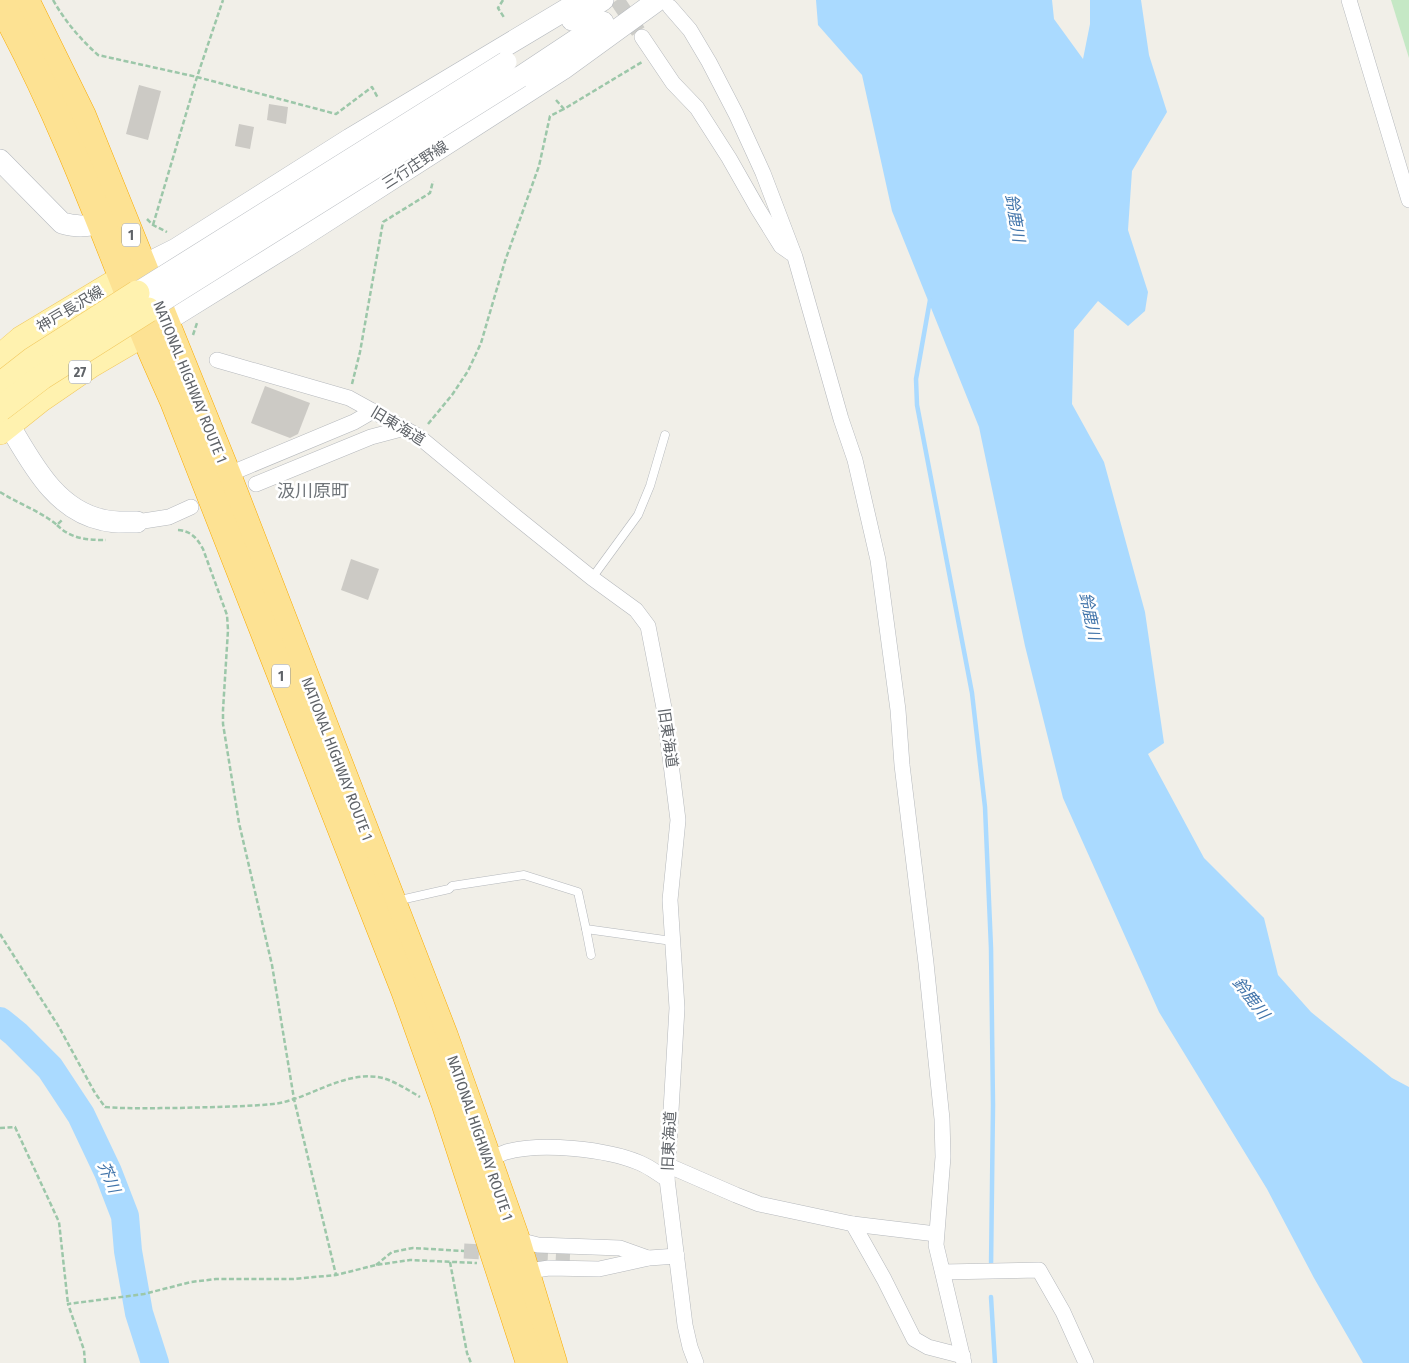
<svg xmlns="http://www.w3.org/2000/svg" width="1409" height="1363" viewBox="0 0 1409 1363" font-family="'Fira Sans Condensed','Noto Sans JP',sans-serif">
<style>
.green{fill:#c5e8c5}
.water{fill:#aadaff}
.lines{fill:none;stroke-linecap:round;stroke-linejoin:round}
.stream{stroke:#aadaff;stroke-width:4.5}
.river{stroke:#aadaff;stroke-width:28}
.building{fill:#cccac5}
.street-tunnel{stroke:#ccccc8;stroke-width:15;stroke-dasharray:15 8;stroke-linecap:butt}
.lane-casing{stroke:#b5b8bc;stroke-width:9}
.street-casing{stroke:#b5b8bc;stroke-width:16}
.secondary-casing{stroke:#b6babf;stroke-width:22}
.primary-casing{stroke:#f2c960;stroke-width:26}
.highway-casing{stroke:#f9ab00;stroke-width:29}
.path{stroke:#9cc7a9;stroke-width:2.5;stroke-dasharray:5 2.5;stroke-linecap:butt}
.lane{stroke:#fff;stroke-width:8}
.street{stroke:#fff;stroke-width:15}
.secondary{stroke:#fff;stroke-width:21}
.primary{stroke:#fff2af;stroke-width:25}
.highway{stroke:#fde293;stroke-width:28}
.secondary-bridge-casing{stroke:#b6babf;stroke-width:22;stroke-linecap:butt}
.primary-bridge-casing{stroke:#f2c960;stroke-width:26;stroke-linecap:butt}
.secondary-bridge{stroke:#fff;stroke-width:21}
.primary-bridge{stroke:#fff2af;stroke-width:25}
.labels{text-anchor:middle;dominant-baseline:central;stroke-width:5;stroke-linejoin:round;paint-order:stroke}
.shield{fill:#fff;stroke:#8f9295;stroke-width:1}
.shield-label{font-size:14px;font-weight:bold;fill:#5f6368}
.street-label{font-size:15px;fill:#5f6368;stroke:#fff}
.water-label{font-size:16px;font-style:italic;fill:#4174aa;stroke:#fff}
.quarter-label{font-size:18px;fill:#70757a;stroke:#fff}
</style>
<rect width="100%" height="100%" fill="#f1efe8"/>
<path class="green" d="M1391 0H1409V58Z"/>
<path class="water" d="M816 0H1052L1054 19 1083 59 1090 24V0H1141L1149 55 1167 112 1132 171 1128 230 1148 292 1145 311 1128 326 1098 301 1074 330 1072 404 1104 462 1145 612 1164 743 1148 754 1204 858 1264 918 1278 975 1311 1012 1392 1078 1409 1087V1363H1363L1314 1278 1267 1189 1159 1012 1063 798 1025 646 979 427 892 211 862 75 818 25Z"/>
<g class="lines">
<g class="stream">
<path d="M930 300 916 379 917 405 972 693 985 807 991 948 993 1105 991 1268"/>
<path d="M991 1297 995 1363"/>
</g>
<path class="river" d="M0 1021 16 1034 50 1068 81 1115 108 1172 125 1216 128 1251 139 1313 155 1363"/>
</g>
<g class="building">
<path d="M139 85 161 91 148 140 126 134Z"/>
<path d="M269 104 288 107 286 124 267 120Z"/>
<path d="M239 124 254 127 250 149 235 146Z"/>
<path d="M265 386 310 403 298 434 290 438 251 423Z"/>
<path d="M351 559 379 569 368 600 341 590Z"/>
</g>
<g class="lines">
<g class="street-tunnel">
<path d="M617 0 642 37"/>
<path d="M464 1251 570 1256"/>
</g>
<g class="lane-casing">
<g id="lane">
<path d="M592 578 638 515 650 486 665 435"/>
<path d="M396 901 449 889 452 886 524 875 578 892 586 929 672 941"/>
<path d="M586 929 591 955"/>
</g>
</g>
<g class="street-casing">
<g id="street">
<path d="M1349 0 1409 200"/>
<path d="M670 7 690 30 709 62 736 114 763 173 795 257 841 419 855 460 878 560 898 710 902 765 926 963 942 1119 943 1157 936 1245 964 1363"/>
<path d="M642 37 673 83 697 108 729 158 758 209 781 246 791 253"/>
<path d="M217 360 349 398 418 436 516 517 592 578 636 610 648 626 664 708 678 820 670 900 677 1008 667 1179 685 1325 690 1347 696 1363"/>
<path d="M227 475 354 422 373 411"/>
<path d="M256 484 371 437 405 428"/>
<path d="M137 522 169 517 191 507"/>
<path d="M488 1161C494 1158 500 1154 506 1152 541 1142 607 1149 640 1163 650 1167 658 1174 667 1179"/>
<path d="M667 1165 736 1195 759 1204 853 1224 936 1234"/>
<path d="M853 1224 884 1279 914 1339 928 1347 963 1356"/>
<path d="M515 1237 526 1242 538 1245 620 1248 648 1258"/>
<path d="M943 1272 1039 1270 1063 1312 1086 1363"/>
<path d="M528 1278 536 1270 549 1268 599 1269 649 1258 677 1256"/>
</g>
</g>
<g class="secondary-casing">
<g id="secondary">
<path d="M572 20 603 0"/>
<path d="M520 77 603 22"/>
<path d="M0 160 62 223C77 227 87 227 102 222"/>
<path d="M142 266 176 249 350 139 582 0"/>
<path d="M166 321 300 238 563 69 658 0"/>
<path d="M9 425C32 463 55 510 103 520 114 523 126 522 137 522"/>
</g>
</g>
<g class="primary-casing">
<g id="primary">
<path d="M0 357 21 339 139 268"/>
<path d="M0 432 40 400 91 365 161 324"/>
</g>
</g>
<g class="highway-casing">
<g id="highway">
<path d="M25 0 82 116 227 475 444 1036 515 1237 553 1363"/>
<path d="M0 2C58 107 100 220 144 332 153 355 164 378 174 401L406 993 445 1102 530 1363"/>
</g>
</g>
<g class="path">
<path d="M53 0C65 21 80 39 98 55L197 77 336 114 372 87 378 98"/>
<path d="M503 0 498 8 505 19"/>
<path d="M556 100 564 109 642 62"/>
<path d="M147 219 153 225 167 232"/>
<path d="M153 225 197 77 223 0"/>
<path d="M193 335 197 323"/>
<path d="M352 384 360 352 383 222 430 193 433 181"/>
<path d="M428 424 452 395 468 371 481 343 505 261 539 166 550 116 564 109"/>
<path d="M0 492C19 504 40 511 57 525L62 520"/>
<path d="M57 525C71 539 87 540 106 540"/>
<path d="M178 530C191 531 197 538 203 549L227 615 228 630 223 710V724L239 823 272 965 294 1099 336 1275"/>
<path d="M0 934 59 1027 95 1093 105 1107C129 1109 153 1108 177 1108 209 1107 241 1107 273 1104 309 1100 344 1069 383 1078 396 1082 408 1090 420 1097"/>
<path d="M0 1128 15 1127 59 1222 68 1304"/>
<path d="M450 1262 467 1353 471 1363"/>
<path d="M376 1265 392 1252 413 1248 464 1251"/>
<path d="M85 1363 84 1350 68 1304 144 1294 191 1282 216 1279H293L336 1275 376 1265 410 1260 477 1263"/>
</g>
<use href="#lane" class="lane"/>
<use href="#street" class="street"/>
<use href="#secondary" class="secondary"/>
<use href="#primary" class="primary"/>
<use href="#highway" class="highway"/>
<g class="secondary-bridge-casing">
<g id="secondary-bridge">
<path d="M137 293 506 62"/>
<path d="M148 310 520 77"/>
</g>
</g>
<g class="primary-bridge-casing">
<g id="primary-bridge">
<path d="M0 385 32 360 137 293"/>
<path d="M0 409 42 377 148 310"/>
</g>
</g>
<use href="#secondary-bridge" class="secondary-bridge"/>
<use href="#primary-bridge" class="primary-bridge"/>
</g>
<g class="labels">
<g class="shield">
<rect x="122" y="223.5" width="18" height="23" rx="4"/>
<rect x="69" y="360.5" width="22" height="23" rx="4"/>
<rect x="272" y="664.5" width="18" height="23" rx="4"/>
</g>
<g class="shield-label">
<text x="131" y="235">1</text>
<text x="80" y="372">27</text>
<text x="281" y="676">1</text>
</g>
<g class="street-label">
<text transform="translate(415 165) rotate(-33)">三行庄野線</text>
<text transform="translate(70 309) rotate(-31)">神戸長沢線</text>
<text transform="translate(190 382) rotate(68)">NATIONAL HIGHWAY ROUTE 1</text>
<text transform="translate(398 426) rotate(31)">旧東海道</text>
<text transform="translate(668 738) rotate(82)">旧東海道</text>
<text transform="translate(337 759) rotate(69)">NATIONAL HIGHWAY ROUTE 1</text>
<text transform="translate(480 1138) rotate(71)">NATIONAL HIGHWAY ROUTE 1</text>
<text transform="translate(669 1141) rotate(-87)">旧東海道</text>
</g>
<g class="water-label">
<text transform="translate(1015 218) rotate(80)">鈴鹿川</text>
<text transform="translate(1090 616) rotate(78)">鈴鹿川</text>
<text transform="translate(1251 998) rotate(52)">鈴鹿川</text>
<text transform="translate(109 1177) rotate(67)">芥川</text>
</g>
<g class="quarter-label">
<text x="313" y="491">汲川原町</text>
</g>
</g>
</svg>
